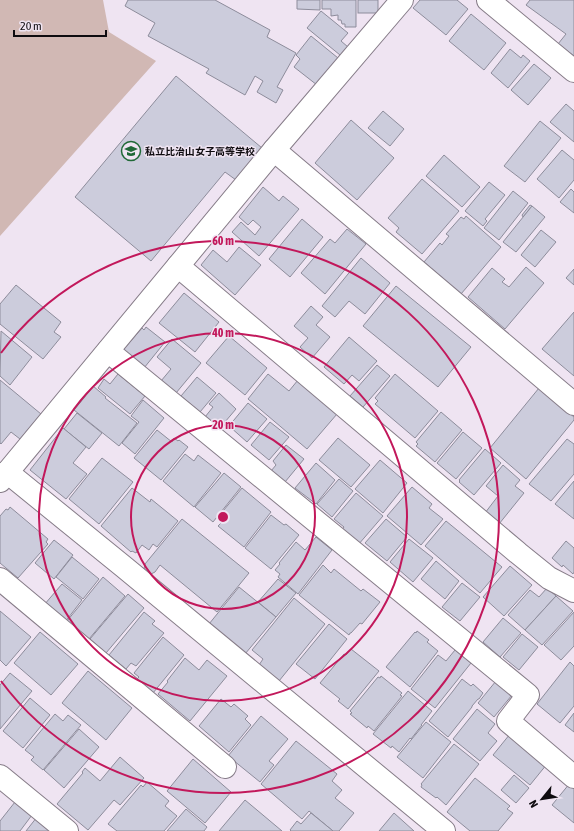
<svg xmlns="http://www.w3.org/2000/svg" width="574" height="831" viewBox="0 0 574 831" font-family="'Asap Condensed','Noto Sans JP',sans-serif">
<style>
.green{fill:#d1b8b4}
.building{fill:#ccccdc;stroke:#8d8c9b}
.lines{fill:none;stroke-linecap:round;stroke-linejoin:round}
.minor-casing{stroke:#867c88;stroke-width:24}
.minor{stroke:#fff;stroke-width:22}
.ring{fill:none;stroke:#c2185b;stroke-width:2}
.labels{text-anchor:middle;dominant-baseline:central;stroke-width:3;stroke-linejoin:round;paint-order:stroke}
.poi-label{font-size:10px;font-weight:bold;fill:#0e0b0f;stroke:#efe4f2;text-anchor:start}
.centre{fill:#c2185b;stroke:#efe4f2;stroke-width:2}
.ring-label{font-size:12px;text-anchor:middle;font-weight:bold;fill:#c2185b;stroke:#efe4f2;stroke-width:3;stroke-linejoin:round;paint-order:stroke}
</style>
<rect width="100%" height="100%" fill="#efe4f2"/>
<path class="green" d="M0 0H103L109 32 156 61 0 236Z"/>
<g class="building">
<path d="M128 0H215L270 30 267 37 296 53 277 87 283 90 276 103 257 92 263 81 255 76 245 95 206 73 209 69 148 36 155 23 125 6Z"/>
<path d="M297 0H320V10L297 9Z"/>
<path d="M322 0H356V27H345V24H342L341 20H338V15L331 16V9H322Z"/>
<rect x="358" y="0" width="20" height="13"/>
<path d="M420 0H457L468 9 446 35 413 8Z"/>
<path d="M530 0H574V56L558 44 566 34 526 5Z"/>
<path d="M321 11 348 33 341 41 348 47 340 55 307 28Z"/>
<path d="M471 14 506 43 484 70 449 41Z"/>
<path d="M311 36 338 58 317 85 294 67 300 59 296 55Z"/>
<path d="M510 49 521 58 523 55 530 61 508 88 491 73Z"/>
<path d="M534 64 551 78 528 105 511 90Z"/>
<path d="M176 76 262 148 236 180 225 172 151 261 75 197Z"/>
<path d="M566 104 574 111V142L550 122Z"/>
<path d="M383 111 404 129 390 146 368 128Z"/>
<path d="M351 120 394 158 357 200 315 163Z"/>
<path d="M540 121 561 138 525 182 504 166Z"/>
<path d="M562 150 574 160V180L559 198 537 179Z"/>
<path d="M444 155 480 187 462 207 426 176Z"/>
<path d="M422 179 459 211 422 254 396 232 399 228 388 218Z"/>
<path d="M489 182 505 195 485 219 487 221 483 226 465 211Z"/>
<path d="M263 187 279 201 283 196 299 209 259 256 232 232 241 222 255 235 261 227 253 220 248 225 239 217Z"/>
<path d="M571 189 574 192V213L560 202Z"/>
<path d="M513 191 528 203 499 240 484 228Z"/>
<path d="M530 205 532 206 523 217 522 215Z"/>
<path d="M532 206 545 217 516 252 503 242Z"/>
<path d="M466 216 501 247 461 294 424 262 440 243 442 245 449 236 446 234 461 217 464 219Z"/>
<path d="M302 219 323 237 290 277 269 259Z"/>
<path d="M347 229 366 244 325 294 301 273 330 239 335 243Z"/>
<path d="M541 230 556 242 535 267 521 255Z"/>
<path d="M239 247 261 265 235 295 201 265 213 250 227 262Z"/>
<path d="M361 258 390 283 365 314 349 301 335 317 322 306Z"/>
<path d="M526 267 544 283 505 329 468 297 492 268 505 279 502 282 509 287Z"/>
<path d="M574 269V285L566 278Z"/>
<path d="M16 285 61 322 54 332 61 337 43 359 0 324V304Z"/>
<path d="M396 286 471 347 438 387 363 326Z"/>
<path d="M184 293 219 322 195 352 159 323Z"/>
<path d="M311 306 323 317 316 325 330 337 312 358 300 347 308 338 294 326Z"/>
<path d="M574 312V376L542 349Z"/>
<path d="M146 327 165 342 144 368 123 350 142 328 144 330Z"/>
<path d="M1 331 32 357 10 385 0 376Z"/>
<path d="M229 336 267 368 245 395 206 363Z"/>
<path d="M349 337 377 361 359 381 352 375 344 384 324 367Z"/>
<path d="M172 339 201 363 176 393 161 381 171 369 157 357Z"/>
<path d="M377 365 390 376 363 407 350 396Z"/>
<path d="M118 374 145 396 130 414 98 388 104 379 110 384Z"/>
<path d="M268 374 289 391 298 380 337 414 307 449 248 399Z"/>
<path d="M395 374 438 411 415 438 375 404 378 401 375 398Z"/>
<path d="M197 377 216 393 200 412 181 396Z"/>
<path d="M0 380 41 414 20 439 11 432 1 444 0 443Z"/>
<path d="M93 386 106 397 105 398 137 423 119 446 74 410Z"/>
<path d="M539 388 574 417V420L526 479 490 448Z"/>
<path d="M219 393 236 409 219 429 205 417 213 407 209 404Z"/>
<path d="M143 400 164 418 135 454 122 443 139 422 131 416Z"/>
<path d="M248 403 267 419 247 442 229 426Z"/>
<path d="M441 412 462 430 435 462 416 446 418 444 416 442Z"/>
<path d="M77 413 102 433 89 449 64 429Z"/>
<path d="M270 422 289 437 269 460 251 445Z"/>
<path d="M63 428 86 447 73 463 87 474 66 499 30 470Z"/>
<path d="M157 430 172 442 174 438 178 441 179 440 188 447 161 480 134 458Z"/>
<path d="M463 432 482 448 456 479 437 463Z"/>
<path d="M338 438 370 465 351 487 319 460Z"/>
<path d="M567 439 574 444V474L551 501 529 484Z"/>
<path d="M286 445 304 459 285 482 271 471 276 465 273 461Z"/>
<path d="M485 449 501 463 474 495 459 482 460 481 459 480Z"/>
<path d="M185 454 194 461 198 455 221 473 194 507 163 481Z"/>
<path d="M102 458 133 482 99 524 69 499Z"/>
<path d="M380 460 407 483 383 513 355 489Z"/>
<path d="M316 463 335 480 316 504 295 488Z"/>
<path d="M503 465 520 480 515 486 524 493 499 524 485 513 498 496 486 486Z"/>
<path d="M224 473 241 487 213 522 195 507Z"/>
<path d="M339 479 353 491 332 517 317 504Z"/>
<path d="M574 481V519L555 504Z"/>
<path d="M412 487 432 504 429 508 443 519 421 545 387 516Z"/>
<path d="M132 488 150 502 151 499 178 521 157 547 153 544 149 550 142 545 136 553 132 551 131 552 101 526Z"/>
<path d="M242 488 271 512 244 547 218 526 224 520 219 516Z"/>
<path d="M356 493 383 516 358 545 341 531 344 527 334 519Z"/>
<path d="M10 507 48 539 46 542 48 544 18 578 0 563V516L6 509 8 510Z"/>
<path d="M271 515 284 525 286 524 299 535 271 569 245 548Z"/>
<path d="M182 519 249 573 217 612 160 565 155 572 151 574 147 573 144 569 145 564Z"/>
<path d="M386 519 407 537 387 561 365 543Z"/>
<path d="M446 521 502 567 480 593 425 546Z"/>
<path d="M316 537 332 550 298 594 278 577 280 574 275 570 280 564 279 563 296 542 305 550Z"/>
<path d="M409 539 433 558 413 582 390 562Z"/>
<path d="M54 540 73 555 54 579 35 563Z"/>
<path d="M566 541 574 548V572L573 574 563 565 562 567 552 558Z"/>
<path d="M72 557 99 579 83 599 56 577Z"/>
<path d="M436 561 459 581 445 599 421 579Z"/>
<path d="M323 565 331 573 334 569 361 591 363 589 380 602 362 624 360 623 351 633H350L349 635 299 595Z"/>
<path d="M510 566 532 585 504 616 483 597Z"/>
<path d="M103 577 125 596 89 639 67 621Z"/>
<path d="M278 579 296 593 276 617 258 602Z"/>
<path d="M462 583 480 597 460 621 442 607Z"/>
<path d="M62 584 82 600 65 622 44 605Z"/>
<path d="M239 587 276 617 245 654 209 624Z"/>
<path d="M547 588 556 596 525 630 508 615 530 590 539 597Z"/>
<path d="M128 594 144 608 106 653 90 639Z"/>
<path d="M556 596 573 611 542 645 525 630Z"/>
<path d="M294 598 325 624 279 681 259 665 263 659 252 650Z"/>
<path d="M0 611 31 637 6 666 0 660Z"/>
<path d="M144 612 155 621 152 624 164 633 136 666 131 663 126 669 109 655Z"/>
<path d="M574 612V646L561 660 544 645Z"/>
<path d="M503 618 521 633 500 657 483 642Z"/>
<path d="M329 624 347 639 315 679 296 664Z"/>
<path d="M417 631 429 640 427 642 438 651 410 687 386 667 415 632 416 633Z"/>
<path d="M40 632 78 664 51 695 14 663Z"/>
<path d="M522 634 538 647 519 670 503 657Z"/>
<path d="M163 637 184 655 153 693 136 680 139 677 134 673Z"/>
<path d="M351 649 379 671 348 709 338 701 340 699 320 683 344 654 346 655Z"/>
<path d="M455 650 471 663 435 708 411 689 438 655 446 661Z"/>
<path d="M185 658 199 670 207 660 227 676 190 721 158 694 168 682 167 681Z"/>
<path d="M570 662 574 666V706L560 723 537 704Z"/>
<path d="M88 671 132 708 106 740 62 703Z"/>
<path d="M10 673 32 691 0 729V685Z"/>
<path d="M381 676 402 693 400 695 402 696 374 731 368 726 367 728 350 714 352 713 350 711 378 677 380 678Z"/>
<path d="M462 679 471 686 473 684 483 693 479 699H478L472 706V707L448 737 429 721 453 691Z"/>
<path d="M496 681 512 695 494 717 478 703Z"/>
<path d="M408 691 432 711 421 725H422L411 739 410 738 399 752 392 746 391 748 373 734Z"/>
<path d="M30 698 50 715 23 748 3 731Z"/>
<path d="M221 699 231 707 234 704 248 716 245 719 251 725 229 752 199 726Z"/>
<path d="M477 709 495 724 488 733 497 741 480 761 453 739Z"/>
<path d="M574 713V732L565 725Z"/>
<path d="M55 714 63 721 68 715 81 725 43 770 31 760 34 757 25 750Z"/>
<path d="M261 716 288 739 269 761 274 765 260 782 228 756Z"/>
<path d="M426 722 451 742 423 778 397 757Z"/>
<path d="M79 729 99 747 64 788 44 770Z"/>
<path d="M510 734 547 764 530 785 493 755Z"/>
<path d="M296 741 337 774 332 781 342 790 335 798 354 813 339 831H333L309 811 302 819 261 784Z"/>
<path d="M454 744 479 764 446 805 437 797 436 798 421 787 422 785 421 784Z"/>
<path d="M120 757 144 778 120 805 114 800 88 830 57 804 83 773 82 772 85 768 100 781Z"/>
<path d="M193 759 231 792 205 823 167 791Z"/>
<path d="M514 775 529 788 516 803 501 790Z"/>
<path d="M475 778 510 806 507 809 513 813 498 831H470L447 812Z"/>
<path d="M147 782 169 801 165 806 177 816 164 831H117L108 824 141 785 143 787Z"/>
<path d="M570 783 574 786V823L552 805Z"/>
<path d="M245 800 282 831H219Z"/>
<path d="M15 802 32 815 20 831H0V821Z"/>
<path d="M186 809 207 827 204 831H167Z"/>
<path d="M311 813 333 831H291L290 830 297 821 301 824Z"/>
<path d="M394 813 414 831H379Z"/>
<path d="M37 817 55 831H26Z"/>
</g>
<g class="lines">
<g class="minor-casing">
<g id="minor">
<path d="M488 0 574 71"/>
<path d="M274 150 574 404"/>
<path d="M178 266 518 553 549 578 574 591"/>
<path d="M108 351 528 695 508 721 574 777"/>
<path d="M7 472 124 567 444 831"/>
<path d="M0 481 274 150 402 0"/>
<path d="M0 579 225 767"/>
<path d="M0 776 67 831"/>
</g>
</g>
<use href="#minor" class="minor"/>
</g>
<g class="ring">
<circle cx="223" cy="517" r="92"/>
<circle cx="223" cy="517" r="184"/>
<path d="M1 353A276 276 0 1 1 1 681"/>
</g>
<defs>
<g id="school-ring" transform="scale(1)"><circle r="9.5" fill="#efe4f2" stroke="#206937" stroke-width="1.5"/><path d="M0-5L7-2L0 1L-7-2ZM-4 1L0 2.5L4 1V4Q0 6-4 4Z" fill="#206937"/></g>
</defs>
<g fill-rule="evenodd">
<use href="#school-ring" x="131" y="151"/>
</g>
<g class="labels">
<g class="poi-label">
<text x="145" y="151">私立比治山女子高等学校</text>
</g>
</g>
<circle cx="223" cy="517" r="6" class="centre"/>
<g class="ring-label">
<text x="223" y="245">60 m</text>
<text x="223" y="337">40 m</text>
<text x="223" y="429">20 m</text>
</g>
<g transform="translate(542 799) rotate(240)" stroke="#efe4f2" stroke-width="3" paint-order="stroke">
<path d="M0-3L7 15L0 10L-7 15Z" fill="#0e0b0f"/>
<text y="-6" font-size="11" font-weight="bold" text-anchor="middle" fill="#0e0b0f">N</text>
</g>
<path d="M14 30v6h92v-6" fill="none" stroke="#0e0b0f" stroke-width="2"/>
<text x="20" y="30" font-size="12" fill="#0e0b0f" stroke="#efe4f2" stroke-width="3" paint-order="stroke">20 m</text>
</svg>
